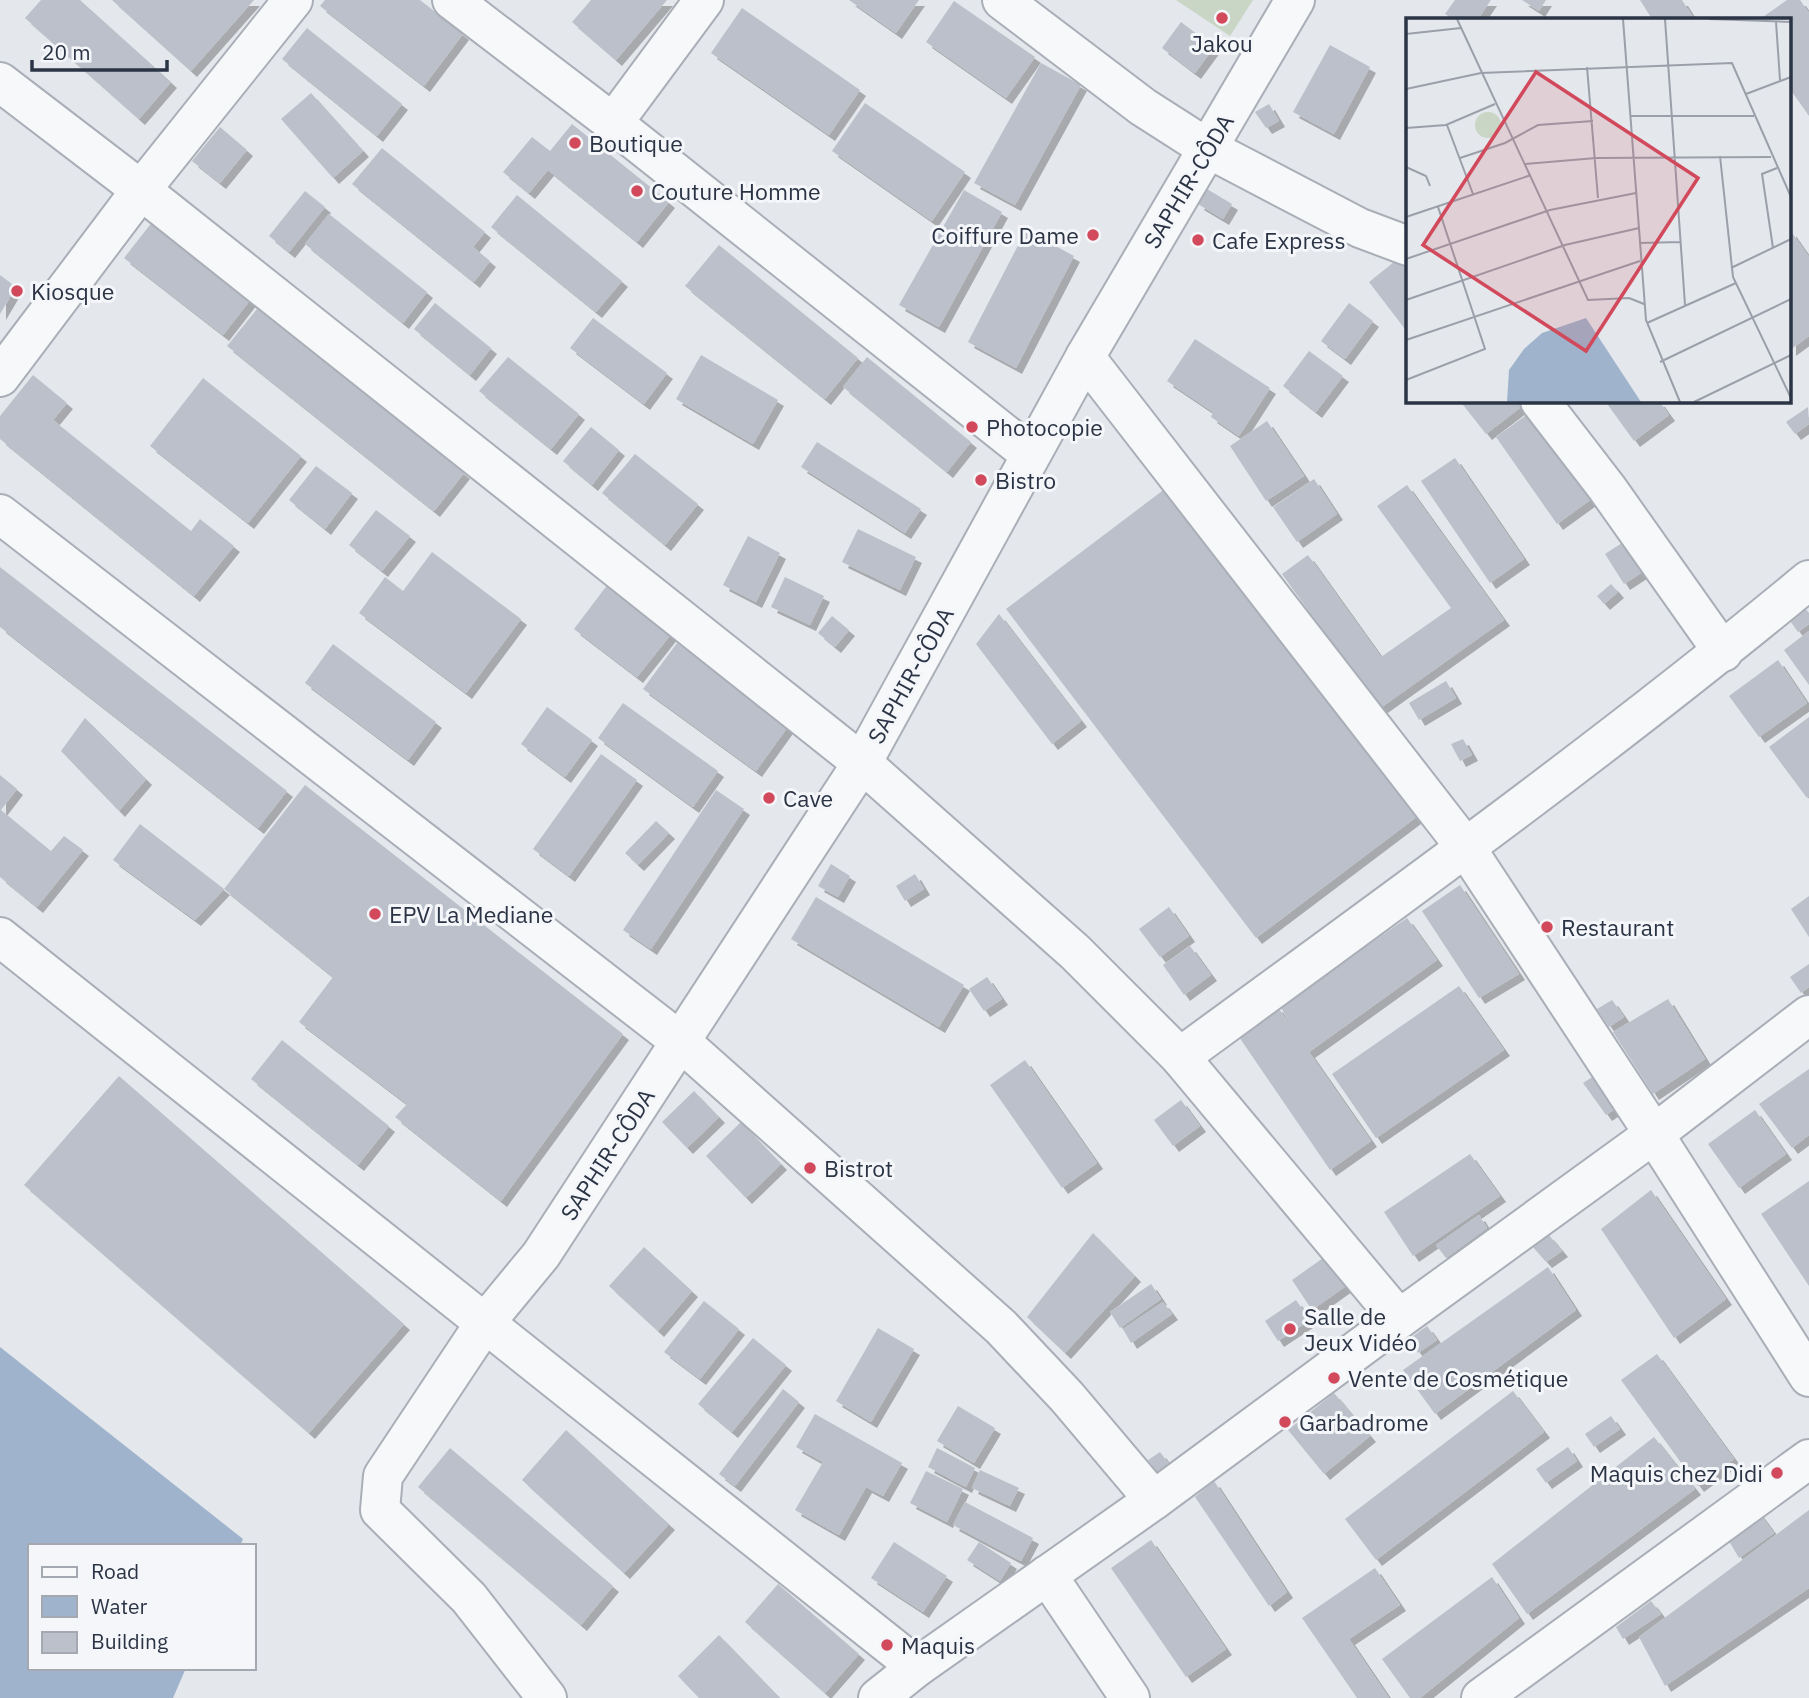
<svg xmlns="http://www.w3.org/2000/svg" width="1809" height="1698" viewBox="0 0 1809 1698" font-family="'IBM Plex Sans',sans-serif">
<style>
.green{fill:#c9d6c5}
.water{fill:#9fb4cc}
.building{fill:#bbc0ca;filter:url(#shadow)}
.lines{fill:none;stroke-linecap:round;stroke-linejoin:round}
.street-casing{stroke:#a9aeb7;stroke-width:42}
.street{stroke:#f7f8fa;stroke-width:38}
.poi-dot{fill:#d1495b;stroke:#f4f6f9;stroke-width:2.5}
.labels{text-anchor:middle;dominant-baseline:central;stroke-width:6;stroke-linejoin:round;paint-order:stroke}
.poi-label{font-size:23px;fill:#2b3445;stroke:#f4f6f9;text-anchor:start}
.street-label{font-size:23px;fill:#2b3445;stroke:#f4f6f9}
.inset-road{fill:none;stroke:#9a9fa9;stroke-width:2}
.view{fill:#d1495b;fill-opacity:0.15;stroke:#d1495b;stroke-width:3.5}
.inset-edge{fill:none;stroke:#2b3445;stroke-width:3.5}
</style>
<defs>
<filter id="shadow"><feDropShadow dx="6" dy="6" stdDeviation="0" flood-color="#0004"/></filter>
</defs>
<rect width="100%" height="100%" fill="#e4e7ec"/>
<path class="green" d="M1176 0H1253L1230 36Z"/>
<path class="water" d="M0 1347 243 1539 240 1546H30V1668H186L173 1698H0Z"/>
<g class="building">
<path d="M41 0H80L171 82 139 119 25 18Z"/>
<path d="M112 0H254L191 71Z"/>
<path d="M325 0H420L463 34 424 86 320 6Z"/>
<path d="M591 0H667L616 60 572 22Z"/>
<path d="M849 0H919L896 33Z"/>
<path d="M1455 0H1491L1478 19H1453L1445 14Z"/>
<path d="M1522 0H1546L1539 11Z"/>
<path d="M1640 0H1682L1694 19H1652Z"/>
<path d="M1787 0H1800L1809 13V116L1790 89V19H1760Z"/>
<path d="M954 1 1035 57 1006 98 926 42Z"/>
<path d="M742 8 860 90 829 135 711 53Z"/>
<path d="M1181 22 1214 47 1195 73 1162 48Z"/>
<path d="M307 28 402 104 377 136 282 59Z"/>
<path d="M1330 45 1370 67 1334 134 1293 112Z"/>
<path d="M1041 63 1081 85 1015 205 974 183Z"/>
<path d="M311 93 363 151 333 178 281 119Z"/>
<path d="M865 103 965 172 932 221 832 151Z"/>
<path d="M1269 104 1279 121 1266 128 1255 112Z"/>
<path d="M572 124 669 202 637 242 548 170 529 193 503 172 532 137 550 151Z"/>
<path d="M220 127 247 150 220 183 192 161Z"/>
<path d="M382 148 485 232 473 247 490 261 474 282 352 184Z"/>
<path d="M1207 189 1232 204 1223 219 1198 204Z"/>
<path d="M964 190 1002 212 939 327 899 305Z"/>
<path d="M305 191 325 207 289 252 269 236Z"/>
<path d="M517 195 622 281 596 312 491 227Z"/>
<path d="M329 214 427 292 403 323 305 244Z"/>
<path d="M153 221 251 299 223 335 124 258Z"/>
<path d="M1026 230 1074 256 1016 368 968 342Z"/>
<path d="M1790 230 1809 257V336L1790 350Z"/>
<path d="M719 245 858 358 825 399 685 286Z"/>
<path d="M1404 254 1408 259V333L1369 282Z"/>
<path d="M0 275 16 287 0 314Z"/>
<path d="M435 303 491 348 470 375 414 329Z"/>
<path d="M1349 303 1373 321 1345 359 1321 341Z"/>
<path d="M257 309 464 473 434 511 227 346Z"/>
<path d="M593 318 667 373 644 404 570 348Z"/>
<path d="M1195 339 1270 388 1239 436 1211 417 1213 412 1167 381Z"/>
<path d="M1309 351 1343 376 1316 412 1283 386Z"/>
<path d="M701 355 778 400 753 444 676 399Z"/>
<path d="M508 357 579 414 551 449 479 391Z"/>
<path d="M867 357 971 442 947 472 843 387Z"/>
<path d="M33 375 67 403 53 420 191 531 200 519 234 546 194 596 0 439V416Z"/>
<path d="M203 378 301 456 248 523 150 446Z"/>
<path d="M1460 401H1517L1521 407 1486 434Z"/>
<path d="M1605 401H1659L1669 415 1634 441Z"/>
<path d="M1808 407 1809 424 1795 434 1786 422Z"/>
<path d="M1532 411 1593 498 1557 524 1496 437Z"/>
<path d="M1267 421 1304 476 1266 501 1230 446Z"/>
<path d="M591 427 619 450 592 485 563 461Z"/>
<path d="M817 442 921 509 905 533 801 467Z"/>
<path d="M635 454 698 504 665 545 602 493Z"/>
<path d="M1455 458 1524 559 1490 583 1421 481Z"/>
<path d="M316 466 352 493 325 529 289 500Z"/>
<path d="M1314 479 1337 514 1297 542 1273 507Z"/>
<path d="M1174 482 1423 812 1256 938 1006 609Z"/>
<path d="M1407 485 1504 620 1379 709 1282 574 1308 555 1381 657 1451 608 1377 506Z"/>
<path d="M376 510 410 536 382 571 349 545Z"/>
<path d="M858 529 916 557 900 590 842 562Z"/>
<path d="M748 536 780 553 756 602 723 585Z"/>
<path d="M1622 543 1641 573 1624 584 1605 554Z"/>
<path d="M432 552 521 619 466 693 359 613 385 577 403 591Z"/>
<path d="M0 567 287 791 258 828 0 627Z"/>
<path d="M785 577 824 596 810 625 771 607Z"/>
<path d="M608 584 672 633 637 677 574 629Z"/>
<path d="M1611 584 1618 592 1604 604 1597 596Z"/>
<path d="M1805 608 1809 613V624L1798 632 1788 618Z"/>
<path d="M999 614 1081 721 1052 744 976 644Z"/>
<path d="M832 616 849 630 835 647 818 633Z"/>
<path d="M1809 631V685L1784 650Z"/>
<path d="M677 643 789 725 756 771 643 689Z"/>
<path d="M333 644 436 722 408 760 305 683Z"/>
<path d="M1778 660 1807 703 1759 737 1729 696Z"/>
<path d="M1446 681 1456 698 1419 720 1409 703Z"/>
<path d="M623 703 718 771 693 807 598 738Z"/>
<path d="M547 707 592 740 565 777 521 744Z"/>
<path d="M1809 717V796L1807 798 1769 747Z"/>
<path d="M85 718 146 779 119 811 61 751Z"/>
<path d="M1463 739 1472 755 1460 761 1451 744Z"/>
<path d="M601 754 637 780 569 876 533 849Z"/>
<path d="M0 775 17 789 1 810 51 851 64 836 83 850 37 907 0 877Z"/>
<path d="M305 785 623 1034 501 1201 395 1117 407 1104 299 1022 333 977 224 889 195 920 113 860 140 824 224 889Z"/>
<path d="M716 790 744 809 651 949 623 930Z"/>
<path d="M656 821 669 833 638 865 625 853Z"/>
<path d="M831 864 850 876 838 897 818 886Z"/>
<path d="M915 874 924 889 905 901 896 886Z"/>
<path d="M1460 885 1519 974 1479 998 1422 911Z"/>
<path d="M1809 896V937L1791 909Z"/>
<path d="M816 897 964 985 939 1027 791 939Z"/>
<path d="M1169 907 1189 936 1160 957 1139 929Z"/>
<path d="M1407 918 1437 960 1309 1052 1371 1141 1330 1170 1237 1034 1277 1006 1297 1034 1280 1006Z"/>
<path d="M1190 946 1211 975 1184 995 1163 965Z"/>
<path d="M1809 964V987L1801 993 1790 977Z"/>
<path d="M987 977 1002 999 984 1011 969 989Z"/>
<path d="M1459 986 1504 1050 1376 1138 1332 1074Z"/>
<path d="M1668 999 1705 1059 1653 1094 1613 1032Z"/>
<path d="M1612 1000 1624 1017 1609 1027 1597 1009Z"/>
<path d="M282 1040 389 1126 358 1165 251 1079Z"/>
<path d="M1025 1060 1097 1163 1062 1188 990 1085Z"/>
<path d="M1809 1069V1135L1792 1148 1759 1104Z"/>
<path d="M1597 1074 1621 1105 1606 1115 1583 1083Z"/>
<path d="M119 1076 404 1324 309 1433 24 1185Z"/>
<path d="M694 1091 719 1117 687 1148 662 1122Z"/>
<path d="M1181 1100 1200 1126 1173 1146 1154 1120Z"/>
<path d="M1755 1110 1786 1154 1739 1188 1708 1144Z"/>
<path d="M741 1122 781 1164 746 1198 706 1156Z"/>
<path d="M1470 1154 1500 1196 1413 1256 1384 1212Z"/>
<path d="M1809 1181V1286L1761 1214Z"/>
<path d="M1651 1190 1726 1299 1674 1338 1601 1229Z"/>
<path d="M1479 1215 1487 1228 1446 1258 1436 1245Z"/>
<path d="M1093 1233 1135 1276 1065 1353 1027 1317Z"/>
<path d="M1548 1234 1562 1251 1546 1262 1532 1246Z"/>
<path d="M644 1247 692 1291 658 1331 609 1286Z"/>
<path d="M1326 1256 1346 1286 1312 1310 1292 1280Z"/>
<path d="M1548 1267 1576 1310 1435 1414 1403 1370Z"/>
<path d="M1151 1284 1161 1299 1120 1328 1110 1312Z"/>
<path d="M1296 1300 1310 1320 1278 1341 1265 1321Z"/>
<path d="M704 1301 739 1329 700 1379 664 1352Z"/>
<path d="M1163 1302 1172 1314 1131 1343 1123 1329Z"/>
<path d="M1427 1326 1437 1340 1418 1353 1409 1339Z"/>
<path d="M878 1328 914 1349 871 1422 836 1401Z"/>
<path d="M753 1338 786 1365 732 1432 698 1404Z"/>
<path d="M1657 1354 1734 1459 1698 1486 1621 1380Z"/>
<path d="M783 1389 799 1402 735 1486 719 1474Z"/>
<path d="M1513 1391 1544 1432 1376 1560 1345 1519Z"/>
<path d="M1334 1393 1370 1436 1324 1474 1288 1430Z"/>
<path d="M958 1406 995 1428 974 1463 937 1441Z"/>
<path d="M815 1414 902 1463 883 1496 866 1487 839 1535 795 1510 823 1462 796 1447Z"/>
<path d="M1611 1416 1620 1429 1594 1447 1585 1434Z"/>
<path d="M566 1430 669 1524 624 1573 522 1480Z"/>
<path d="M1654 1437 1695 1489 1527 1614 1492 1564Z"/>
<path d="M1568 1447 1577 1461 1546 1483 1536 1469Z"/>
<path d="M450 1448 613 1586 581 1625 418 1487Z"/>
<path d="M937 1448 975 1468 966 1487 928 1467Z"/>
<path d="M1160 1452 1172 1468 1160 1476 1148 1460Z"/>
<path d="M980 1470 1019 1488 1010 1506 972 1488Z"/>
<path d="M926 1471 963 1489 947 1522 910 1503Z"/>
<path d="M1214 1481 1287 1592 1269 1606 1195 1497Z"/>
<path d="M965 1502 1033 1538 1021 1561 953 1525Z"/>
<path d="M1757 1510 1774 1533 1739 1558 1726 1536Z"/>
<path d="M1809 1510V1588L1665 1686 1639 1637Z"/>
<path d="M1151 1540 1226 1649 1186 1677 1111 1568Z"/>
<path d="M894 1542 947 1576 923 1612 871 1578Z"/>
<path d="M979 1542 1011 1563 1000 1581 967 1560Z"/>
<path d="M1375 1568 1400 1605 1349 1639 1389 1698H1357L1302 1618Z"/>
<path d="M1492 1577 1519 1618 1420 1698H1410L1382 1659Z"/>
<path d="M778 1584 859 1654 825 1693 745 1622Z"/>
<path d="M1651 1601 1661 1614 1623 1639 1616 1627Z"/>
<path d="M719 1635 780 1698H699L678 1676Z"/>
</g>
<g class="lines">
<g class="street-casing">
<g id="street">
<path d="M452 0 613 123 1030 454"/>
<path d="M1002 0 1143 107 1207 148 1360 228 1408 246"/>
<path d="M0 82 141 190 862 763 1075 952 1180 1057 1399 1319"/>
<path d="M613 123 704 0"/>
<path d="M1085 357 1466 848 1654 1134 1809 1377"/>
<path d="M0 377 141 190 293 0"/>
<path d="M1540 401 1607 488 1723 652"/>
<path d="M0 514 681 1042 1001 1327 1067 1397 1154 1500"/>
<path d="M0 937 917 1667"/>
<path d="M1180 1057C1392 902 1606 748 1809 580"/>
<path d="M1047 1575 1130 1698"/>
<path d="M547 1698 469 1598 380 1510 383 1476 484 1324 541 1255 862 763 1085 357 1295 0"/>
<path d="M878 1698 917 1667 1154 1500 1399 1319 1654 1134 1809 1015"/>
<path d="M1481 1698 1809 1459"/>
</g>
</g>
<use href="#street" class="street"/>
</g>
<g class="poi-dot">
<circle cx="1222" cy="18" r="7"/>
<circle cx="575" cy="143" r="7"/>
<circle cx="637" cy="191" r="7"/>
<circle cx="1093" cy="235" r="7"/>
<circle cx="1198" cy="240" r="7"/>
<circle cx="17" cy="291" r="7"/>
<circle cx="972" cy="427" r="7"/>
<circle cx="981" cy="480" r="7"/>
<circle cx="769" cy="798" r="7"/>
<circle cx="375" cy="914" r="7"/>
<circle cx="1547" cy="927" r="7"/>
<circle cx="810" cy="1168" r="7"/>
<circle cx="1290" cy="1329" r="7"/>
<circle cx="1334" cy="1378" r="7"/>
<circle cx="1285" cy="1422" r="7"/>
<circle cx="1777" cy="1473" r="7"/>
<circle cx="887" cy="1645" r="7"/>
</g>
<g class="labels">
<g class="poi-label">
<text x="1222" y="43" text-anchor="middle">Jakou</text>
<text x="589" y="143">Boutique</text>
<text x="651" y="191">Couture Homme</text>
<text x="1079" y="235" text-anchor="end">Coiffure Dame</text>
<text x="1212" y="240">Cafe Express</text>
<text x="31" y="291">Kiosque</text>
<text x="986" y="427">Photocopie</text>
<text x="995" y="480">Bistro</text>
<text x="783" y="798">Cave</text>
<text x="389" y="914">EPV La Mediane</text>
<text x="1561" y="927">Restaurant</text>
<text x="824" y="1168">Bistrot</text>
<text x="1304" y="1316">Salle de<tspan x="1304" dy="26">Jeux Vidéo</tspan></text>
<text x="1348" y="1378">Vente de Cosmétique</text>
<text x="1299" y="1422">Garbadrome</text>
<text x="1763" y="1473" text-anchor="end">Maquis chez Didi</text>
<text x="901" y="1645">Maquis</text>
</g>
<g class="street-label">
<text transform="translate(1188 181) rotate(-59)">SAPHIR-CÔDA</text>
<text transform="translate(910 675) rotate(-61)">SAPHIR-CÔDA</text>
<text transform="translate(607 1154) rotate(-57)">SAPHIR-CÔDA</text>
</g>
</g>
<g transform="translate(1406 18)">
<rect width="385" height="385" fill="#e4e7ec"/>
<path d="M69 107a13 13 0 1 1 26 0a13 13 0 1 1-26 0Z" fill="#c9d6c5"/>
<path d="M180 300 235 384H101L103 352 118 331 136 315Z" fill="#9fb4cc"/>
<path class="inset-road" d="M51 1 182 282 223 280 238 286M217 1 240 302 274 384M259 1 279 287M303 1 385 4M370 4 374 62M0 16 55 10M181 49 192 180M0 71 75 55 326 45 385 179M340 76 385 59M225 98H348M41 107 67 176M0 110 40 107 89 86M314 138 327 259 385 380M54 140 99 125 132 107 187 103M119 146 190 140 365 139M0 149 20 158 24 168M0 199 125 157M233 225 274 224M367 230 356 156 371 150M0 241 144 192 230 175M325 250 385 221M0 282 159 227 233 210M241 305 330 265M0 322 234 243M254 344 385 281M0 362 79 331 32 189M288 384 385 337"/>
<path class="view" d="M130 54 292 160 180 333 17 227Z"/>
<rect width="385" height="385" class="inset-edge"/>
</g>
<rect x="28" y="1544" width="228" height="126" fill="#f4f6f9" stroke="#a4a8b1" stroke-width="2"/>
<rect x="42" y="1567" width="35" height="10" fill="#f7f8fa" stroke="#a4a8b1" stroke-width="2"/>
<text x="91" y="1579" font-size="21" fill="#2b3445">Road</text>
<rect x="42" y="1596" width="35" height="21" fill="#9fb4cc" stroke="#a4a8b1" stroke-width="2"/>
<text x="91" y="1614" font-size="21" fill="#2b3445">Water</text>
<rect x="42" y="1632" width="35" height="21" fill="#bbc0ca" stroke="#a4a8b1" stroke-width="2"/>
<text x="91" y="1649" font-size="21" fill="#2b3445">Building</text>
<path d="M32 60v10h135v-10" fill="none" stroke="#2b3445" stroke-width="3.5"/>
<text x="42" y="60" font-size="21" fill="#2b3445" stroke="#f4f6f9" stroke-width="5" paint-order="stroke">20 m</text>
</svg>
